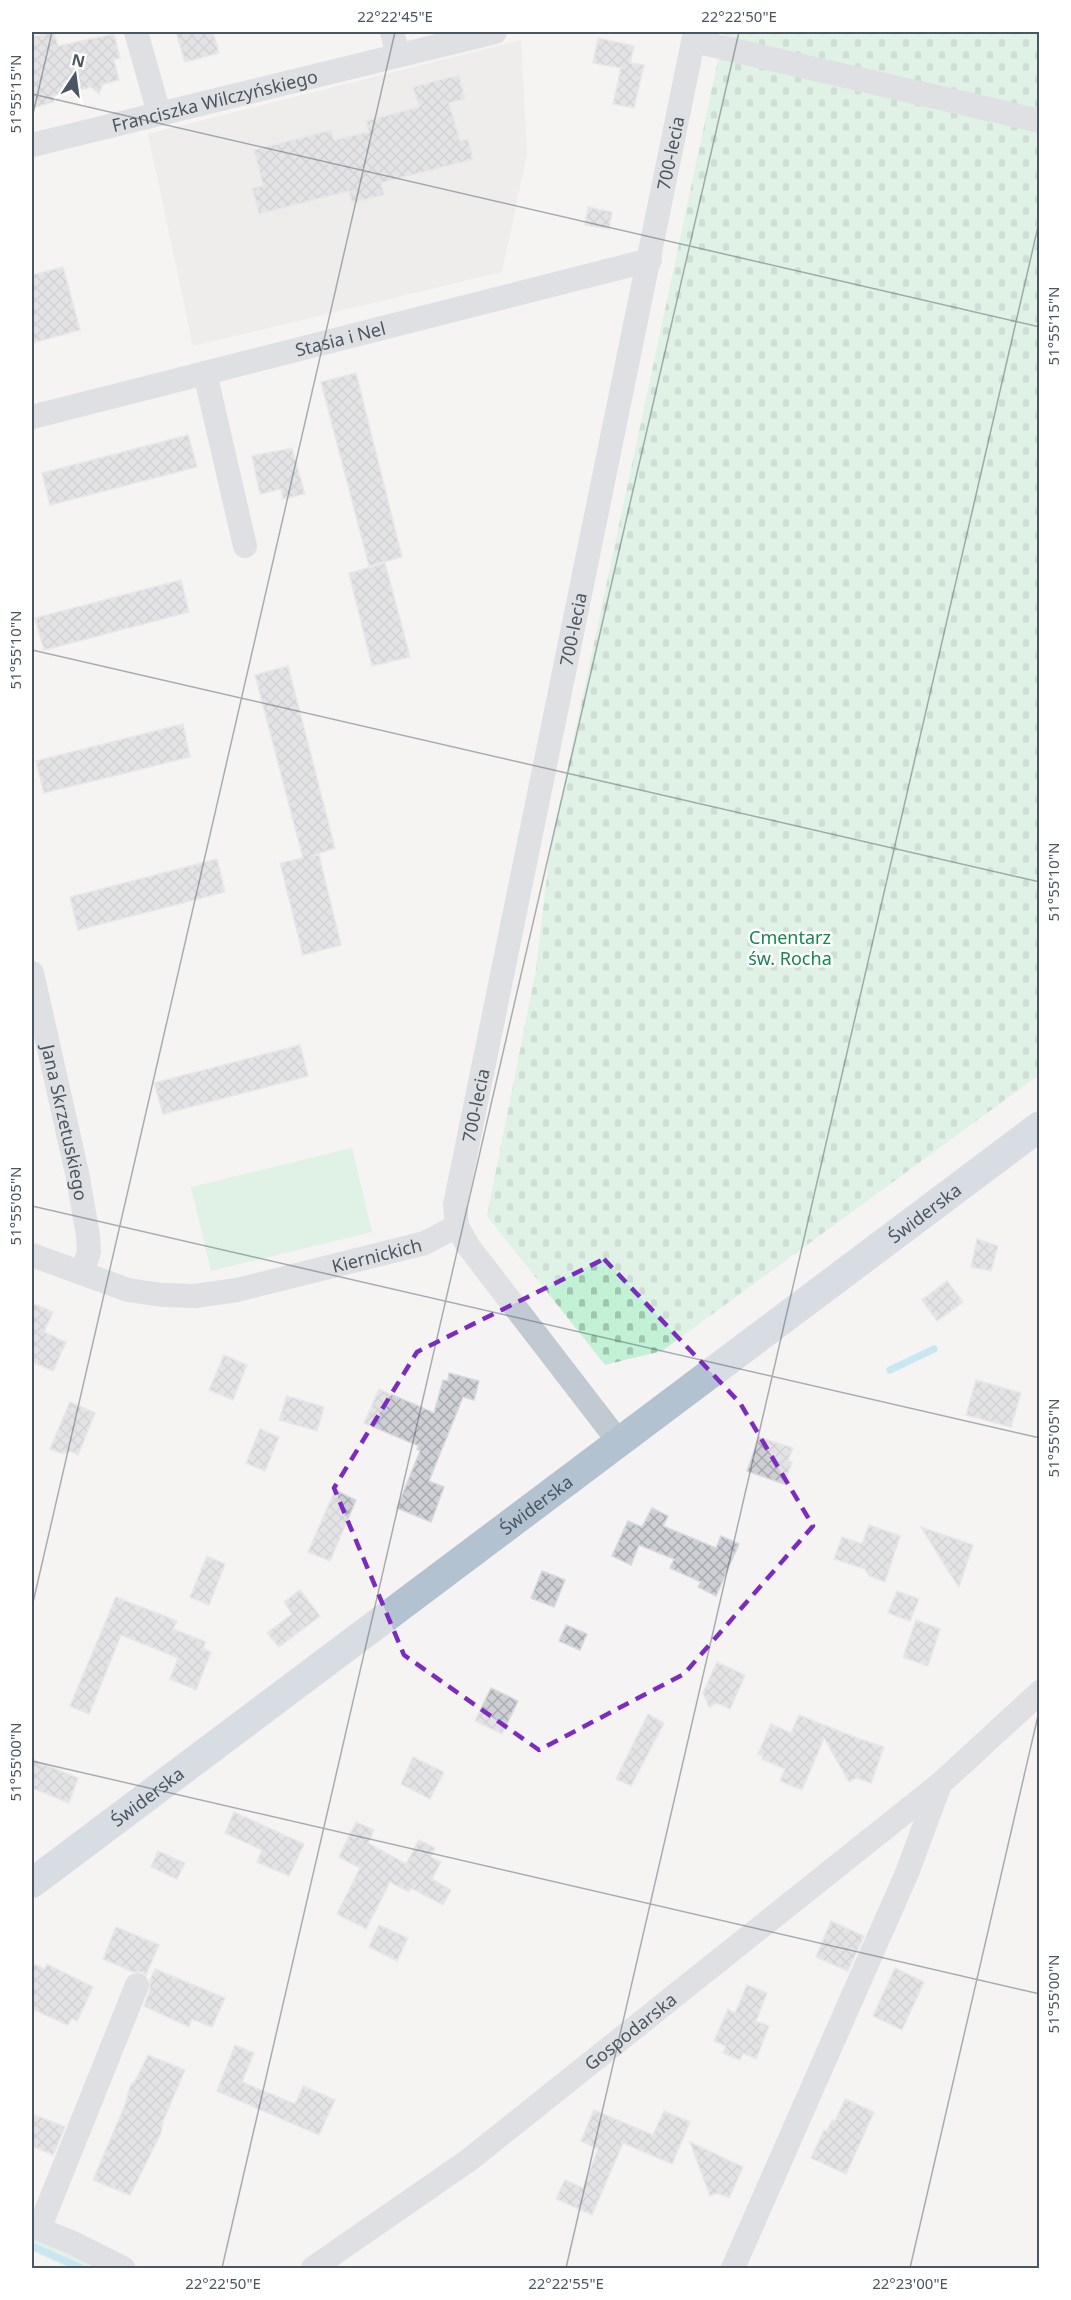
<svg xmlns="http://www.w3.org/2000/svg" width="1071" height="2300" viewBox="0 0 1071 2300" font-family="'Noto Sans',sans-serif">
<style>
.education{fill:#e6e4e5}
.green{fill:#c3f1d5}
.cemetery{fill:url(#cemetery-stones)}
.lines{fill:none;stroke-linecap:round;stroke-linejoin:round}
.stream{stroke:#90daee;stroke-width:7}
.building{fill:url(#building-cross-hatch);stroke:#d7d9de;stroke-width:1.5}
.minor{stroke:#c1cad2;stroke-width:24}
.major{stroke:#b3c2d1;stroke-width:30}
.marked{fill:none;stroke:#7b2cbf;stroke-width:4.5;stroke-dasharray:12 8;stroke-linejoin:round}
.ticks{fill:none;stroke:#4a5661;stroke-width:1.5;stroke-opacity:0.45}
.labels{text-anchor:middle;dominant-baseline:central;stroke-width:5;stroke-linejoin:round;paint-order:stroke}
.street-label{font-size:18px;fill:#4a5661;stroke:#fff}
.park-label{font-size:18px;fill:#17864f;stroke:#fff}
.neatline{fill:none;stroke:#4a5661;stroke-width:2}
.ticks-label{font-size:15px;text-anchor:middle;fill:#4a5661}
</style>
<defs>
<pattern id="cemetery-stones" width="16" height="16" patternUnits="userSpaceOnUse" patternTransform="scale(1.5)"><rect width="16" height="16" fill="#c3f1d5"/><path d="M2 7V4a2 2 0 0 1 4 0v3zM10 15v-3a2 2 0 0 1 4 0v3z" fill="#a0c6b0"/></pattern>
<pattern id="building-cross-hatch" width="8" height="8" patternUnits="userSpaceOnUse" patternTransform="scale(1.5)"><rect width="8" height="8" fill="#cdcfd5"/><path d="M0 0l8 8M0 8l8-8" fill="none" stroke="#a8abb0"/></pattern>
</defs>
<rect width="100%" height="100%" fill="#f5f3f3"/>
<path class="education" d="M521 40 527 154 502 272 193 346 148 134Z"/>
<g class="green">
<path d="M352 1148 372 1232 211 1271 191 1187Z"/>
<path d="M32 2237 100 2268H69L32 2251Z"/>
</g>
<path class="cemetery" d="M724 32H1039V1075L662 1351 605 1365 487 1216 536 970 550 850Z"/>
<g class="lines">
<g class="stream">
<path d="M890 1370 934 1349"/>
<path d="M32 2246 81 2268"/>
</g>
</g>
<g class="building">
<path d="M54 32 58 46 114 34 120 58 114 60 119 80 103 84 99 94 91 87 53 96 54 102 32 108V37Z"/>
<path d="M176 32H213L219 53 185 62Z"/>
<path d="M598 38 634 46 630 63 644 65 634 108 613 104 621 68 593 63Z"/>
<path d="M459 75 465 99 449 103 460 141 468 139 473 159 381 183 384 195 352 203 349 191 259 214 252 188 263 186 254 150 331 130 334 140 369 132 366 121 419 107 413 87Z"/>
<path d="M588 207 612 212 609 229 585 225Z"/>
<path d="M63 267 80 330 32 343V275Z"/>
<path d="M356 373 402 557 369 566 321 382Z"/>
<path d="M188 435 197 467 50 505 42 473Z"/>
<path d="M292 448 305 494 283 499 281 489 260 494 252 456Z"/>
<path d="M385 563 410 657 372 666 349 573Z"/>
<path d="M181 580 189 612 44 650 35 618Z"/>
<path d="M288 666 335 848 311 856 319 855 341 945 303 955 280 863 303 858 255 675Z"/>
<path d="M183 724 190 757 44 793 36 761Z"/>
<path d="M217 859 225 892 78 930 70 897Z"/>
<path d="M300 1045 308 1076 163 1114 154 1083Z"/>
<path d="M977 1239 998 1246 991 1271 971 1267Z"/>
<path d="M947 1281 963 1302 937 1321 922 1300Z"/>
<path d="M32 1303 53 1312 44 1332 66 1342 53 1371 32 1362Z"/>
<path d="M224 1355 247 1365 233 1400 209 1390Z"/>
<path d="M449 1373 479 1381 474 1400 463 1397 429 1481 444 1487 431 1522 397 1508 420 1451 417 1449 419 1446 364 1423 379 1389 434 1413 443 1380 448 1381Z"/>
<path d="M976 1380 1021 1393 1011 1427 966 1415Z"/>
<path d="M287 1396 324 1407 317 1431 279 1420Z"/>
<path d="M70 1402 95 1413 78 1455 70 1451 63 1454 50 1449Z"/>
<path d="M260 1429 279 1437 265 1471 246 1463Z"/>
<path d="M759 1437 793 1448 788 1461 792 1462 784 1484 747 1471Z"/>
<path d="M335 1490 356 1500 330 1561 308 1552Z"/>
<path d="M652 1508 668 1516 663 1526 716 1548 721 1536 739 1544 716 1596 698 1587 701 1582 670 1568 674 1559 639 1545 631 1565 612 1556 628 1521 642 1527Z"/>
<path d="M869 1525 900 1536 885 1582 869 1576 865 1569 834 1559 842 1537 862 1544Z"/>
<path d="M921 1527 973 1545 959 1587 947 1569Z"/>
<path d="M207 1556 225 1564 209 1605 190 1597Z"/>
<path d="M542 1571 565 1580 554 1607 531 1598Z"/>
<path d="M300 1590 320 1616 279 1647 267 1633 292 1614 284 1602Z"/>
<path d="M897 1591 919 1599 910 1621 888 1613Z"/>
<path d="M116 1597 177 1621 173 1629 206 1642 203 1648 211 1652 196 1690 170 1679 178 1658 121 1635 89 1714 70 1706Z"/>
<path d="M916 1620 940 1629 928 1666 903 1657Z"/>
<path d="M566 1625 587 1634 580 1650 559 1641Z"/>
<path d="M717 1662 745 1675 730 1709 717 1703 709 1707 703 1693Z"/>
<path d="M491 1688 518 1701 502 1734 475 1721Z"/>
<path d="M648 1714 664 1723 631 1786 616 1779Z"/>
<path d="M799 1715 857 1738 884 1747 871 1783 857 1778 849 1782 824 1738 802 1790 780 1781 785 1769 762 1759 763 1756 758 1754 771 1724 791 1733Z"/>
<path d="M413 1757 444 1772 430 1799 401 1784Z"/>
<path d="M32 1759 78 1778 69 1803 32 1788Z"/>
<path d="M234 1812 304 1844 289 1876 257 1862 262 1850 225 1833Z"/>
<path d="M356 1822 374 1830 368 1843 406 1864 419 1840 435 1848 431 1857 441 1862 432 1879 451 1890 443 1905 411 1888 409 1892 390 1882 366 1929 337 1914 360 1868 339 1857Z"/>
<path d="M158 1851 185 1863 177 1879 151 1867Z"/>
<path d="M831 1921 864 1936 848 1971 816 1957Z"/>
<path d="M379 1925 408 1938 397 1961 369 1947Z"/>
<path d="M116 1927 159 1945 146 1975 142 1972H133L103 1959Z"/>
<path d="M32 1963 45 1969 47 1964 93 1987 77 2021 72 2018 68 2025 32 2009Z"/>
<path d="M895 1968 924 1982 902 2030 873 2016Z"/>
<path d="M155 1969 225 1998 212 2027 192 2019 189 2027 144 2006 150 1990V1980Z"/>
<path d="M747 1985 767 1993 756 2021 769 2026 756 2059 743 2053 740 2060 723 2053 726 2046 714 2041 728 2009 735 2013Z"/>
<path d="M235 2045 254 2053 242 2082 295 2104 303 2086 335 2100 319 2135 217 2091Z"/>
<path d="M148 2055 185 2070 163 2121 161 2133 130 2195 93 2180 125 2105 130 2086 136 2079Z"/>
<path d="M845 2099 874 2112 846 2174 811 2158 824 2130 827 2131 832 2120 835 2121Z"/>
<path d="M594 2110 653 2135 664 2111 690 2122 672 2164 623 2143 592 2215 556 2199 565 2180 583 2188 598 2149 581 2141Z"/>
<path d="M32 2114 65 2127 53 2155 32 2146Z"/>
<path d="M690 2142 743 2167 729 2198 718 2193 710 2196Z"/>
</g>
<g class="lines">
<g class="minor">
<path d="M136 32 159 113"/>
<path d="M392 32 398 55"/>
<path d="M694 41 1040 121"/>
<path id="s1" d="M32 145 495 32"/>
<path d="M205 373 245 546"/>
<path id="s2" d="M32 417 650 260"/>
<path id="s3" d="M32 973 77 1173 88 1235 89 1252 82 1273"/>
<path id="s4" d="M32 1255 128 1290 162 1295 195 1296 237 1290 425 1243 457 1226"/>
<path id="s5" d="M619 1442 468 1246 457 1226 455 1205 695 32"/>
<path d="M32 2226 73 2243 123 2268"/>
<path d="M39 2229 137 1985"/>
<path id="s6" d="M313 2268 469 2160 940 1784 1040 1692"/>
<path d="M733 2268 907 1873 940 1784"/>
</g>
<path class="major" id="s7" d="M32 1883 1040 1126"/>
</g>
<path d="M0 0H1071V2300H0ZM604 1259 740 1403 813 1526 684 1674 539 1750 404 1655 334 1488 417 1352Z" fill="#f5f3f3" fill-opacity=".55" fill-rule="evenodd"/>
<path class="marked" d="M604 1259 740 1403 813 1526 684 1674 539 1750 404 1655 334 1488 417 1352Z"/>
<path class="ticks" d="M32 94 1040 327M32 118 52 32M32 650 1040 882M32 1206 1040 1438M32 1607 395 32M32 1761 1040 1994M222 2268 739 32M566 2268 1040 218M910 2268 1040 1707"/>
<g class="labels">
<g class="street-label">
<text stroke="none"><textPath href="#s1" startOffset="188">Franciszka Wilczyńskiego</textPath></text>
<text stroke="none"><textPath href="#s5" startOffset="1365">700-lecia</textPath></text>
<text stroke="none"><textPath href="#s2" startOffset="318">Stasia i Nel</textPath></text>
<text stroke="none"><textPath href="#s5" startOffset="879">700-lecia</textPath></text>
<text stroke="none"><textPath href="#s5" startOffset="393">700-lecia</textPath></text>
<text stroke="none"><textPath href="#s3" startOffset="153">Jana Skrzetuskiego</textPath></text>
<text stroke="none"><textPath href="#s7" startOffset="1116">Świderska</textPath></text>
<text stroke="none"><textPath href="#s4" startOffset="356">Kiernickich</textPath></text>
<text stroke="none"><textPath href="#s7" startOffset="630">Świderska</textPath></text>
<text stroke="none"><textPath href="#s7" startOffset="144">Świderska</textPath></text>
<text stroke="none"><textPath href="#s6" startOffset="396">Gospodarska</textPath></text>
</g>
<g class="park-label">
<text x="790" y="937">Cmentarz<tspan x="790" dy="21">św. Rocha</tspan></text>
</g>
</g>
<rect width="1071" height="2300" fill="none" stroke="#ffffff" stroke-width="66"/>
<g transform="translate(75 75) rotate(13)" stroke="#ffffff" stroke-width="4.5" paint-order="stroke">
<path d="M0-4.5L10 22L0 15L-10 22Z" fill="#4a5661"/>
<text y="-9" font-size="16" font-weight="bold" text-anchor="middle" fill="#4a5661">N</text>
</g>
<rect x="33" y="33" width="1005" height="2234" class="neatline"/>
<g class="ticks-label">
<text x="395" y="22">22°22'45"E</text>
<text x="739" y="22">22°22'50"E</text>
<text transform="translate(16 94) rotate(-90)" y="5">51°55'15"N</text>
<text transform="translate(1054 326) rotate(-90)" y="5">51°55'15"N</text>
<text transform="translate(16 650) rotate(-90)" y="5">51°55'10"N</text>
<text transform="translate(1054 882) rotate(-90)" y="5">51°55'10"N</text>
<text transform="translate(16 1206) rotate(-90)" y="5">51°55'05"N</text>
<text transform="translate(1054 1438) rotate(-90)" y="5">51°55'05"N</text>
<text transform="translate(16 1762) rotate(-90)" y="5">51°55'00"N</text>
<text transform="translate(1054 1994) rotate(-90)" y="5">51°55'00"N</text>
<text x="223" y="2289">22°22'50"E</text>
<text x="566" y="2289">22°22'55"E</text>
<text x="910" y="2289">22°23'00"E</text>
</g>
</svg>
